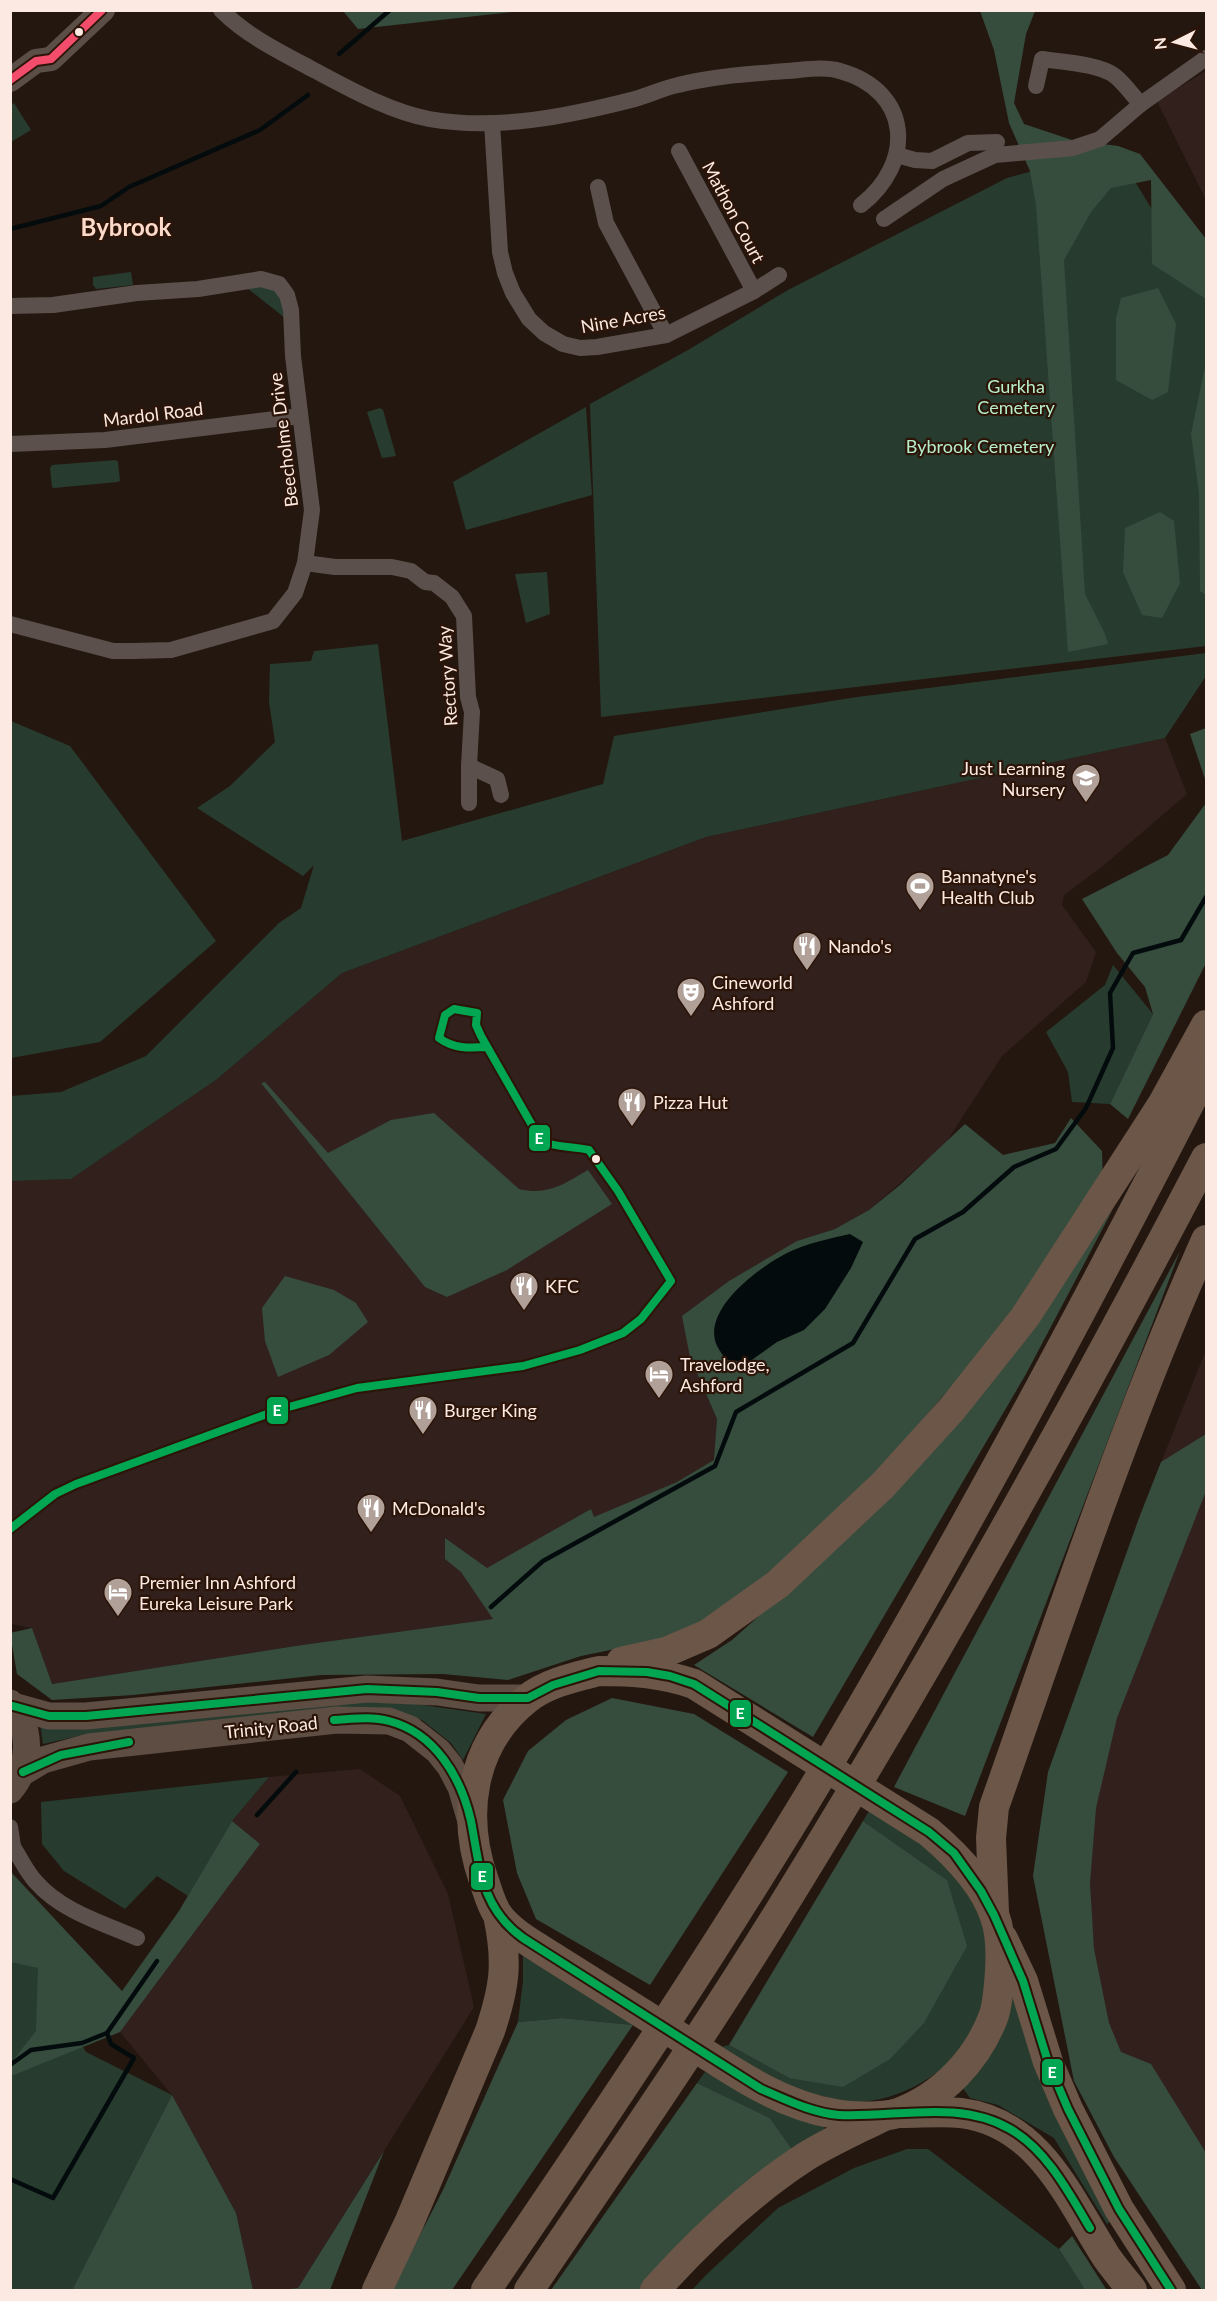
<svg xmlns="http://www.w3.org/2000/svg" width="1217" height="2301" viewBox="0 0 1217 2301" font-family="Lato,sans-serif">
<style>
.commercial{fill:#32201c}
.green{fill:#273c2e}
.forest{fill:#364d3e}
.water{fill:#030b0d}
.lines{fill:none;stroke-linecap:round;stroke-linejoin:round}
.stream{stroke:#030b0d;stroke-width:4.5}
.street{stroke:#5b504b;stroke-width:16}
.secondary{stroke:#5b4e46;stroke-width:24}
.primary{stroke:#5d4d43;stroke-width:27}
.highway{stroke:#6b5648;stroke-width:30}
.bus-1-casing{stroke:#2c1408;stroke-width:12}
.bus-2-casing{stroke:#2c1408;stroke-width:12}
.bus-1{stroke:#00a651;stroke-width:8}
.bus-2{stroke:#f44d6c;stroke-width:8}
.bus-dot{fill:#fceae2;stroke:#2c1408;stroke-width:2}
.labels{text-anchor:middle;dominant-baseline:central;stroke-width:4.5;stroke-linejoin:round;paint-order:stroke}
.street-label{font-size:18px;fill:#fceae2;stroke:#2c1408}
.park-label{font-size:18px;fill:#b6eecb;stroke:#2c1408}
.poi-label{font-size:18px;fill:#fceae2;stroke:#2c1408;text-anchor:start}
.district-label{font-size:24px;font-weight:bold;fill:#fddaca;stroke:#2c1408}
.line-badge{stroke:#2c1408;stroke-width:2}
.badge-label{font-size:16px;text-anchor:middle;font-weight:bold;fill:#fff}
</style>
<rect width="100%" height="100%" fill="#241710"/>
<g class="commercial">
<path d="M1206 71V200L1157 101Z"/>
<path d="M1165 738 1187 794 1104 865 1064 895 1062 905 1096 952 1086 982 1002 1056 945 1144 869 1210 835 1229 797 1241 690 1357 717 1419 715 1460 599 1529 493 1619 302 1645 51 1684 32 1628 11 1624 10 1181 71 1179 216 1080 342 973 706 837Z"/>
<path d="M1206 1350V2237L1084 2039 1053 1826 1139 1518Z"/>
<path d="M360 1769 400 1796 448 1894 474 2007 298 2288 282 2290H253L236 2213 172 2095 120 2032 260 1844 232 1821 269 1777Z"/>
</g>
<g class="green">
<path d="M14 103 31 130 11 142V105Z"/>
<path d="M1115 149 1205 296 1206 360V646L601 717 590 404 688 350 788 290 1007 178Z"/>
<path d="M131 272 133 285 96 289 93 285V277Z"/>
<path d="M266 286 279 293 285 318 247 288Z"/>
<path d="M586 407 592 495 466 530 453 482Z"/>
<path d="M380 408 383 410 396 456 382 458 367 412Z"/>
<path d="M116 460 118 462 120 481 117 482 54 488 52 487 50 468 52 465Z"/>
<path d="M547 572 550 614 526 623 515 574Z"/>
<path d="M378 644 402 841 603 784 614 736 857 697 1206 653V676L1165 738 706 837 342 973 216 1080 71 1179 11 1181V1096L61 1092 146 1056 279 923 301 908 314 865 303 876 197 808 230 786 275 742 269 702 270 664 311 661 314 651Z"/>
<path d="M11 721 70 746 216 941 100 1042 11 1058Z"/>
<path d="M1113 965 1153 1014 1110 1104 1072 1102 1068 1072 1046 1032 1105 985Z"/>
<path d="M345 1701 402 1702 486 1714 463 1760 451 1743 422 1720 381 1708 79 1736 43 1744 40 1723Z"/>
<path d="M269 1777 232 1821 188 1896 157 1876 125 1909 64 1871 42 1844 41 1802Z"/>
<path d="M869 1811C920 1840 956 1864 981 1920 989 1937 988 1959 986 1978 986 1987 986 1997 984 2005 970 2062 906 2104 849 2102 840 2102 831 2098 822 2096 810 2093 794 2092 783 2086 761 2075 741 2059 721 2047L729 2045 789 2078 947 1880 863 1821Z"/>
<path d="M523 1953 633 2025 562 2018 518 2022 523 1981Z"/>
<path d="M10 1958 38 1968 86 2052 172 2095 72 2290H11Z"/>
<path d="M1012 1986 1112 2220 1107 2224 1054 2138 998 2105 970 2098 962 2087Z"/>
<path d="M705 2072 823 2125 828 2135 794 2152 770 2118 697 2083Z"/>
<path d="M907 2149H928L1059 2249 1085 2290H692L706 2275 778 2208 854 2168Z"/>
</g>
<g class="forest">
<path d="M343 11H521L358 29Z"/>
<path d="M980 11H1035L1026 34 1014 103 1024 124 1072 140 1118 146 1140 154 1206 239V299L1152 264 1151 180 1111 188 1091 212 1064 260 1085 594 1105 634 1108 644 1068 652 1036 205 1030 171 1009 123 994 50Z"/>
<path d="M1158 288 1176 324 1168 392 1152 400 1116 380V318L1121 298Z"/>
<path d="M1206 362V595L1200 591 1199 493 1191 434Z"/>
<path d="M1160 512 1174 521 1180 583 1162 618 1142 615 1123 572 1125 528Z"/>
<path d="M1206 728V782L1190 734Z"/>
<path d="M1206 803V963L1128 1119 1110 1104 1153 1014 1145 987 1117 953 1082 899 1168 855Z"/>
<path d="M265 1082 328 1153 391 1120 434 1113 519 1189C548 1196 564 1184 588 1170L612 1204 507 1270 447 1297 425 1287 261 1083Z"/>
<path d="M1071 1118 1102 1151 1103 1184 1017 1309 871 1481 785 1560 717 1614 674 1637 581 1656 508 1680 443 1674 321 1675 133 1695 52 1700 17 1674 10 1633 32 1628 52 1684 302 1645 493 1619 461 1572 445 1559V1538L487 1568 591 1509 594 1517 677 1482 714 1460 717 1419 690 1357 682 1316 729 1281 797 1241 835 1229 869 1210 900 1185 965 1124 1003 1155 1055 1143Z"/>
<path d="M1113 1209 1026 1374 813 1737 694 1665 732 1640 857 1529 1031 1326Z"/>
<path d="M1180 1251 965 1816 894 1787Z"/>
<path d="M285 1276 334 1290 356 1303 368 1322 329 1355 278 1377 265 1341 262 1308Z"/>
<path d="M1206 1434V1491L1117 1718 1096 1808 1090 1883 1094 1949 1109 2023 1121 2052 1151 2064 1206 2153V2290H1202L1114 2157 1074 2081 1033 1876 1048 1772 1139 1518 1161 1462Z"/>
<path d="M612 1698 694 1714 788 1772 650 1985 536 1919 517 1873 503 1800 528 1751 566 1720Z"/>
<path d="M232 1821 260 1844 120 2032 11 2076V2063L36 2031 38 1968 11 1962V1872L122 1991 179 1911Z"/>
<path d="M863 1821 947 1880 967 1946 924 2023 890 2059 843 2087 789 2078 729 2045Z"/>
<path d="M562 2018 633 2025 452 2290H392L443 2190 518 2022Z"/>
<path d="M697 2083 770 2118 794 2152 646 2290H551Z"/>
<path d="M172 2095 236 2213 253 2290H72Z"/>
<path d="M384 2151 330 2290H282L298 2288Z"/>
<path d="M1072 2236 1106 2289 1107 2290H1085L1059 2249Z"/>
</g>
<path class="water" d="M850 1234 863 1242 851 1268 825 1309 804 1330 777 1342 749 1362 726 1360C722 1354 716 1346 715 1340 706 1304 768 1260 796 1249 813 1242 832 1238 850 1234Z"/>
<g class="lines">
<g class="stream">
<path d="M339 54 390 10"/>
<path d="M10 229 101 206 129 187 260 130 308 95"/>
<path d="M491 1607 543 1561 715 1466 736 1412 853 1343 915 1239 963 1212 1014 1167 1056 1149 1086 1108 1113 1048 1110 993 1133 953 1181 940 1206 897"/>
<path d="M257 1815 296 1772"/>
<path d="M10 2065 31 2050 82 2043 107 2033 157 1961"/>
<path d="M10 2179 53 2198 134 2058 111 2044 107 2033"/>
</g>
<g class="street">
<path d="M221 10C247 36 280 52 312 69 348 88 388 111 429 119 497 131 569 116 635 99 650 95 663 88 678 85 713 76 750 74 786 71 803 70 824 66 840 71 912 91 915 163 861 205"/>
<path d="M1036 86 1042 59C1062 62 1100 64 1115 76 1125 84 1132 95 1141 104"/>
<path d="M492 123 500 252 505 273 513 293 529 319 544 333 563 344 580 348 597 347 666 335 754 291 779 275"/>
<path d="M679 151 754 291"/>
<path d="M897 155 915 160 932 161 968 143 997 142"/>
<path d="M598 187 606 223 666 335"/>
<path d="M884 219 943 179 995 155 1073 148 1100 139 1141 104 1206 58"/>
<path d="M10 306 53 305 137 293 198 289 261 279 279 284 287 295 291 310 293 356 312 510 305 563 295 593 273 621 171 650 133 651H113L10 624"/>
<path d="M10 444 105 440 300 416"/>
<path d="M305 563 335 567H392L411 571 425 582 434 583 452 597 464 616 468 697 472 712 469 766V803"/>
<path d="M469 766 497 779 501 795"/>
<path d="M10 1827 13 1846"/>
<path d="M10 1843C20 1856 25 1870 36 1882 61 1911 103 1923 137 1938"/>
</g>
<path class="secondary" d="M10 80 36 61 51 59 103 10"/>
<g class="primary">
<path d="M10 1703C33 1729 31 1765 10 1790"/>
<path d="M13 1706 49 1716H86L367 1689 437 1692 479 1698H528"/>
<path d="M23 1772 43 1760 89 1747 337 1720 389 1721 410 1729 438 1751 450 1766 461 1787 470 1818"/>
</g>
<g class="highway">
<path d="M621 1662 666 1652 708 1634 778 1584 883 1485 952 1409 1025 1317 1162 1105 1206 1025"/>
<path d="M599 1671C633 1671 662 1673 694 1684L929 1832C955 1854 984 1883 995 1917 1001 1933 1001 1953 1000 1971 999 1985 998 2002 994 2015 978 2059 942 2097 898 2113 883 2118 851 2117 835 2114 776 2104 728 2068 678 2036 632 2007 586 1978 540 1949 526 1940 508 1929 498 1915 491 1905 488 1892 484 1881 461 1816 470 1744 527 1699 547 1683 575 1677 599 1671Z"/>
<path d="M994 1912 991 1838 994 1807C1061 1617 1124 1424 1206 1240"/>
<path d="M1003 1939 1023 1981 1048 2062 1068 2109 1119 2209 1171 2290"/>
<path d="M901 2113C921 2113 942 2111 961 2113 1040 2123 1069 2199 1107 2258 1115 2269 1124 2280 1132 2290"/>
<path d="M377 2290 409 2223 490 2031C505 1986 508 1962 498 1915"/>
<path d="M486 2290C605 2116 723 1940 831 1759 964 1534 1087 1304 1206 1071"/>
<path d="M529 2290C611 2168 696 2046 774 1920 928 1672 1071 1416 1206 1158"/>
<path d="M655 2290C700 2240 748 2194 805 2157 829 2142 856 2130 882 2117"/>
</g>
<g class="bus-1-casing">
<g id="bus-1">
<path d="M10 1529 55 1494 76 1484 278 1410 357 1388 523 1366 580 1350 623 1333 641 1319 671 1281 618 1191 589 1150C573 1146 556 1148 541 1141L481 1036 476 1025 477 1013 454 1009 445 1015 439 1038C454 1049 469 1048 487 1047"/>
<path d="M13 1706 49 1716H86L367 1689 437 1692 479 1698H528L553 1685 599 1671 647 1672 670 1676 694 1684 929 1832 954 1853 981 1891 994 1915 1023 1981 1048 2062 1068 2109 1119 2209 1171 2290"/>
<path d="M334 1720C352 1719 371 1716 389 1721 435 1733 461 1777 471 1821 480 1868 481 1908 523 1938L761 2089C785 2099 812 2113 839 2115 894 2118 959 2099 1010 2129 1047 2150 1069 2193 1090 2228"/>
<path d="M23 1772 61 1755 129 1742"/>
</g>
</g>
<g class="bus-2-casing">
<path id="bus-2" d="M10 80 36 61 51 59 102 10"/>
</g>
<use href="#bus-1" class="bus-1"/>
<use href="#bus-2" class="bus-2"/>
</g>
<defs>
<g id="school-pin" transform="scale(1.5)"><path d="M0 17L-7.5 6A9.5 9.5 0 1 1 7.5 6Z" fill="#b0a098" stroke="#2c1408"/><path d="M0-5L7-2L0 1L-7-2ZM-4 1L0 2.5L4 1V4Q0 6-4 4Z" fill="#fff"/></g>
<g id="stadium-pin" transform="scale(1.5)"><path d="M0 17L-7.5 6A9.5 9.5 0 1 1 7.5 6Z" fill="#b0a098" stroke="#2c1408"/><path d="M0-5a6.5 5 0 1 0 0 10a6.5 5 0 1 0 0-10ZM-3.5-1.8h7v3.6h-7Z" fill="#fff"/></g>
<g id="restaurant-pin" transform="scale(1.5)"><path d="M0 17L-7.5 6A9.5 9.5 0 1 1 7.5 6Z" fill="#b0a098" stroke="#2c1408"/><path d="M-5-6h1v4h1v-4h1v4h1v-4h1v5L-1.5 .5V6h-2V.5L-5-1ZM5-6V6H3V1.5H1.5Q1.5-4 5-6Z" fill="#fff"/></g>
<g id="theatre-pin" transform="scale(1.5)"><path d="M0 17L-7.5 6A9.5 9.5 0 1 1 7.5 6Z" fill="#b0a098" stroke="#2c1408"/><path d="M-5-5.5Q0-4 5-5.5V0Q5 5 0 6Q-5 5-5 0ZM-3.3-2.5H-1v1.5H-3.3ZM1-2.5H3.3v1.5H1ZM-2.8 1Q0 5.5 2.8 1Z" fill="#fff"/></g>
<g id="hotel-pin" transform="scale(1.5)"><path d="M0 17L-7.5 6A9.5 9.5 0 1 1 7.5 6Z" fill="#b0a098" stroke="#2c1408"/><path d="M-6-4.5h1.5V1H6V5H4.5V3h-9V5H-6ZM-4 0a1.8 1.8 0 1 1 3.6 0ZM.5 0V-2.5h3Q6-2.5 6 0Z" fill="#fff"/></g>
</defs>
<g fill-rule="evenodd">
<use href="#school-pin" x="1086" y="778"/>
<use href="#stadium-pin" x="920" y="886"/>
<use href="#restaurant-pin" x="807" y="946"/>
<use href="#theatre-pin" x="691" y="992"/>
<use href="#restaurant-pin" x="632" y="1102"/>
<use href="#restaurant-pin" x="524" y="1286"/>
<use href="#hotel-pin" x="659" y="1374"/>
<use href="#restaurant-pin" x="423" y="1410"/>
<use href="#restaurant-pin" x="371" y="1508"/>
<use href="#hotel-pin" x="118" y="1592"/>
</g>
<g class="bus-dot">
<circle cx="79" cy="32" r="5"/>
<circle cx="596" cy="1159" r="5"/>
</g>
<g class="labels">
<g class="street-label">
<text transform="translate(734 212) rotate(62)">Mathon Court</text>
<text transform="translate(623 319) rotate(-10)">Nine Acres</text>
<text transform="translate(153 414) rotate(-7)">Mardol Road</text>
<text transform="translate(283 440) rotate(-97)">Beecholme Drive</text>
<text transform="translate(447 676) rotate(-94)">Rectory Way</text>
<text transform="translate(271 1727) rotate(-6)">Trinity Road</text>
</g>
<g class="park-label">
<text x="1016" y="386">Gurkha<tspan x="1016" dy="21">Cemetery</tspan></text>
<text x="980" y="446">Bybrook Cemetery</text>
</g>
<g class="poi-label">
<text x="1065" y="768" text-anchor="end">Just Learning<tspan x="1065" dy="21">Nursery</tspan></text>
<text x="941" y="876">Bannatyne's<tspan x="941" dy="21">Health Club</tspan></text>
<text x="828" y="946">Nando's</text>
<text x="712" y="982">Cineworld<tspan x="712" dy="21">Ashford</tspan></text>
<text x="653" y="1102">Pizza Hut</text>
<text x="545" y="1286">KFC</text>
<text x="680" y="1364">Travelodge,<tspan x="680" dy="21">Ashford</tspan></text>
<text x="444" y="1410">Burger King</text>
<text x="392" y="1508">McDonald's</text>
<text x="139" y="1582">Premier Inn Ashford<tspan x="139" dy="21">Eureka Leisure Park</tspan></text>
</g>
<g class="district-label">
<text x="126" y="226">Bybrook</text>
</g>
</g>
<g class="line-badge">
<rect x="528" y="1124" width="23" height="28" rx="6" fill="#00a651"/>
<rect x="266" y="1396" width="23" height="29" rx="6" fill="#00a651"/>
<rect x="729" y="1699" width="23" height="29" rx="6" fill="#00a651"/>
<rect x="470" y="1862" width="24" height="29" rx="6" fill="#00a651"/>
<rect x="1041" y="2058" width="23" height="28" rx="6" fill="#00a651"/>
</g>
<g class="badge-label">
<text x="539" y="1144">E</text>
<text x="277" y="1416">E</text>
<text x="740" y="1719">E</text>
<text x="482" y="1882">E</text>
<text x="1052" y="2078">E</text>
</g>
<rect width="1217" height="2301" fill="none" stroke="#fceae2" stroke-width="24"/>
<g transform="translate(1175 42) rotate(264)" stroke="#2c1408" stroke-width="4.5" paint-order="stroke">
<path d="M0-4.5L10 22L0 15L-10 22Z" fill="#fceae2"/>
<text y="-9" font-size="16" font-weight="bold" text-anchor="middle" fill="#fceae2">N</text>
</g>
</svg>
